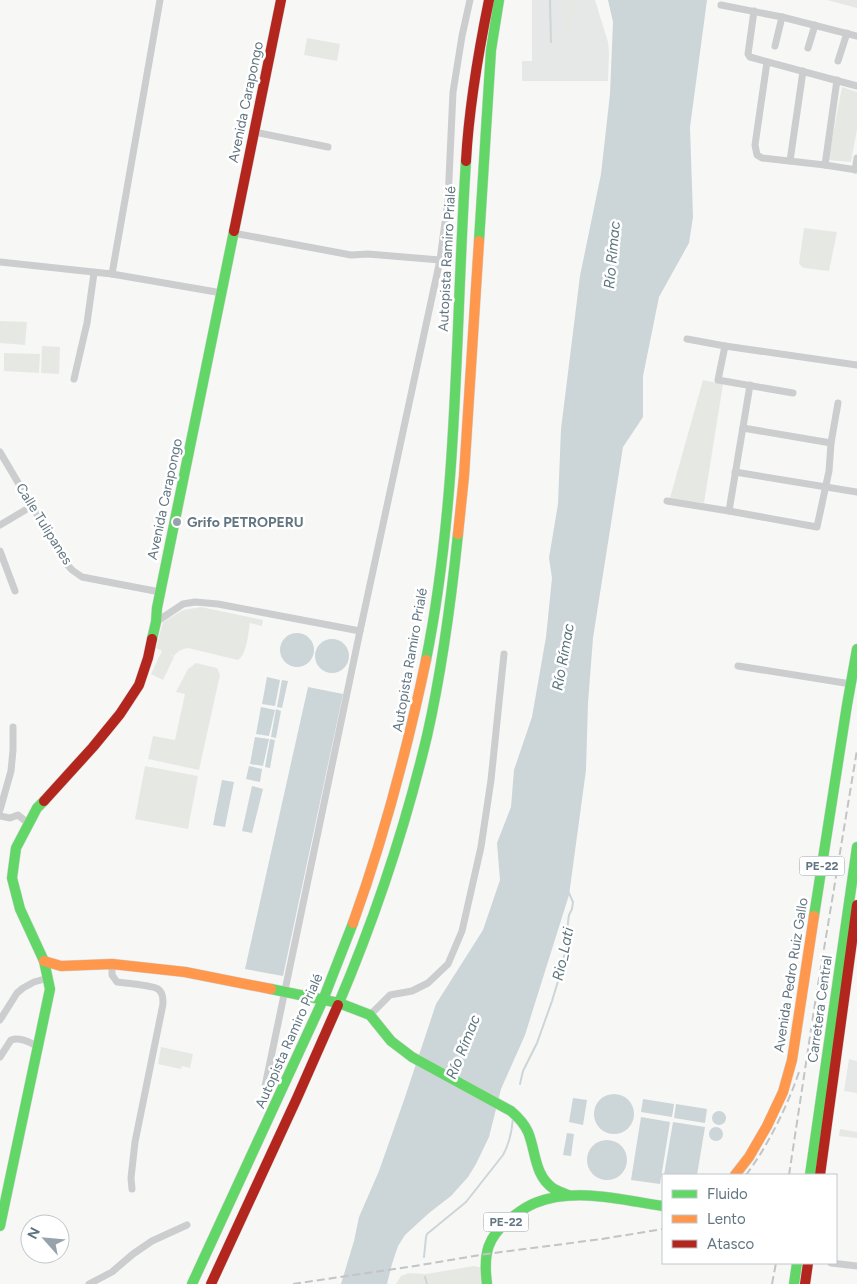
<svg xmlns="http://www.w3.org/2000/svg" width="857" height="1284" viewBox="0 0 857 1284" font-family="Figtree,sans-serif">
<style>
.built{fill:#e6e8e7}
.green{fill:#e6e9e3}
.water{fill:#ccd5d8}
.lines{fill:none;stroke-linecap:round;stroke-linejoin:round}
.stream{stroke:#ccd5d8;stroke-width:2}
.fast-casing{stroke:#d4d5d6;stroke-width:11}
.slow-casing{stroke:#d4d5d6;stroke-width:11}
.jam-casing{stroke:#d4d5d6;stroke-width:11}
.street{stroke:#cccdce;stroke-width:7}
.fast{stroke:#63d668;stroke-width:10}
.slow{stroke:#ff974d;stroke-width:10}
.jam{stroke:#b3261e;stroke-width:10}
.rail{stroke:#c2c4c5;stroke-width:2;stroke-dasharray:8 4;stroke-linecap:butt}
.poi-dot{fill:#96a3ab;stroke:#fff;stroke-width:2}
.labels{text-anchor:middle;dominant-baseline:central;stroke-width:5;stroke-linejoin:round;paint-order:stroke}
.shield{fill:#fff;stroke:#919fa8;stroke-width:1}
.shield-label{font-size:12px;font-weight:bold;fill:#627682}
.street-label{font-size:14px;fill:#627682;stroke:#fff}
.poi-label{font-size:14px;font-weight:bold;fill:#627682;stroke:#fff;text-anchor:start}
.water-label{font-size:15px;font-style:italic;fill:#5d767c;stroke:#fff}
</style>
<rect width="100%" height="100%" fill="#f7f7f6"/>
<g class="built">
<path d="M532 0H595L608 42 609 52 608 81H522V61H532Z"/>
<path d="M849 1059 857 1061V1093L844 1091Z"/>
</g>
<g class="green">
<path d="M568 0H580L564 39Z"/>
<path d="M827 0H857V8Z"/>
<path d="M307 38 340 44 337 61 304 55Z"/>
<path d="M842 87 857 92V129L851 162 828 160Z"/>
<path d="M804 228 837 232 829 271 804 268 801 266 799 263Z"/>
<path d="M0 321 27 322 25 345 0 343Z"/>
<path d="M42 346 60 347 59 374 41 373Z"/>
<path d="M4 353 40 354 39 373 4 371Z"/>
<path d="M703 380 723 384 704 503 670 498Z"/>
<path d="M201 607 263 620 262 626 250 623C248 634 247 654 238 660L188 648C182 649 178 651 174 656L169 654 174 657 163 680 151 674 162 651 156 648 163 622 183 610Z"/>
<path d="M196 663 217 668 220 675 199 770 148 759 153 736 175 740 185 694 176 692 188 669Z"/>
<path d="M145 766 198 776 188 829 135 819Z"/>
<path d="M161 1047 193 1054 190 1068 182 1066 181 1069 158 1064Z"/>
<path d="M840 1129 857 1132V1138L839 1136Z"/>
<path d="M474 1266 483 1268V1284H396L401 1276 409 1273 426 1274Z"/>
</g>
<g class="water">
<path d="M608 0H707L690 127 693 217 689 243 659 297 643 376V417L623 447 593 638 588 703 586 770 569 895 525 1035 501 1089 489 1137 476 1164 468 1177 451 1196 429 1213 405 1235 398 1246 392 1264 387 1284H341L354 1241 359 1217 379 1171 404 1100 436 1004 483 930 500 880 497 843 511 807 514 770 532 717 546 637 552 578 549 558 558 504 561 429 580 276 601 174 610 94 613 22Z"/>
<circle cx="297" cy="650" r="17"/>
<circle cx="332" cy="656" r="17"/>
<path d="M267 677 280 680 275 706 262 704Z"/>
<path d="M282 680 288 681 282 708 277 707Z"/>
<path d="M308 687 343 694 283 976 245 969Z"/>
<path d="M261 707 275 710 269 736 256 734Z"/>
<path d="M276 709 281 711 276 738 271 737Z"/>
<path d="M255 737 269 739 263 766 250 764Z"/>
<path d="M270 739 275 740 270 768 265 767Z"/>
<path d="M249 766 262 769 260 782 246 779Z"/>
<path d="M222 780 234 782 225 827 213 825Z"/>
<path d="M252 786 263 789 252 833 242 831Z"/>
<circle cx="614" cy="1114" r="20"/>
<path d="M573 1098 587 1100 583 1125 569 1122Z"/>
<path d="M643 1099 674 1104 672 1117 641 1112Z"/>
<path d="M676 1104 707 1109 705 1123 674 1118Z"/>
<circle cx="719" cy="1118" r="7"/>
<path d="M641 1117 670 1122 660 1184 631 1180Z"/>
<path d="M673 1122 705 1127 697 1175H664Z"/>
<circle cx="716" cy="1134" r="7"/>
<path d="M567 1133 574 1134 571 1156 563 1155Z"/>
<circle cx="607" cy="1160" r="20"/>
</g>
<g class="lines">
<g class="stream">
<path d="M550 0 551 42"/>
<path d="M520 1084 523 1071 537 1043 552 1001 559 978 566 948 568 922 569 915 572 909 573 902 568 891"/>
<path d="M424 1257 426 1237 427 1234 466 1202 503 1155C509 1144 512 1131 513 1118"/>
<path d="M425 1277 427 1284"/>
</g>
<g class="fast-casing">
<g id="fast">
<path d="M479 241 491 50 499 0"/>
<path d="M152 639 156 622 157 608 234 231"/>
<path d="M426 660C459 496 455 327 466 161"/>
<path d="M814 916 847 705 857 649"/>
<path d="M271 989 339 1003 370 1015 391 1041 412 1057 511 1111C518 1117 524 1123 528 1132 536 1151 534 1176 554 1189 558 1191 563 1193 568 1195"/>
<path d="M338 1005C375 918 405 828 427 736 442 670 451 602 458 534"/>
<path d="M810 1175 857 847"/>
<path d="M0 1226 50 989 44 961 20 909 12 878 16 848 37 808 44 801"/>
<path d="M192 1284 323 1000 353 923"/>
<path d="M487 1284C483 1253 487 1237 512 1217 519 1212 527 1206 535 1203 575 1187 622 1200 663 1206"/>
<path d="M794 1284 797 1263"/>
</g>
</g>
<g class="slow-casing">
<g id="slow">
<path d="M458 534 464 476 479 241"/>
<path d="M353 923C384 837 407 750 426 660"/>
<path d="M44 961 61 966 112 964 185 972 271 989"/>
<path d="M735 1175 749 1157 767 1126 783 1092 792 1060 814 916"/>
</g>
</g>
<g class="jam-casing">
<g id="jam">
<path d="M466 161C469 106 478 54 489 0"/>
<path d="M234 231 281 0"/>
<path d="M44 801 93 747 120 714 139 685 148 658 152 639"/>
<path d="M820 1175 857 905"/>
<path d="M211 1284 297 1098 338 1005"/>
<path d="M805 1284 808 1263"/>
</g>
</g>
<g class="street">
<path d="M721 5 782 17 857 36"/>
<path d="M754 11 748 54 750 57 857 86"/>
<path d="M775 46 782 17"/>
<path d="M808 48 815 25"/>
<path d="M838 61 847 33"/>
<path d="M767 62 755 145 757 155 762 158 825 165 857 170"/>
<path d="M254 132 328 147"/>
<path d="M790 161 803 71"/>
<path d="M825 165 837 80"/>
<path d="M855 170 857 158"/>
<path d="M233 233 351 255 368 254 440 260"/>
<path d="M0 262 112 274 222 293"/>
<path d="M112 274 160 0"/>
<path d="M687 339 725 346 857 365"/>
<path d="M725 346 718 380 793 393"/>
<path d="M74 379 87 323 94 273"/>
<path d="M743 428 831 443"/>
<path d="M0 452 65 562 72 570 82 577 160 592"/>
<path d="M735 472 857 492"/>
<path d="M667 501 729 511 817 527 829 471 831 443 838 403"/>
<path d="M729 511 750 385"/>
<path d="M0 525 32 506"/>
<path d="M0 551 15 591"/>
<path d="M156 622 183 604 195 602 218 604 360 631"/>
<path d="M738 666 851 684"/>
<path d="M0 810 11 771 13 750V727"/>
<path d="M0 816 10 818 18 815 29 824"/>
<path d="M112 964V975L117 982C125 983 152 985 158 989 163 993 163 998 163 1004L135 1142 131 1178 132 1189"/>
<path d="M370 1015 390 995 412 991 428 983 448 964 462 931 481 847 491 780 504 654"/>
<path d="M0 1020 17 993 23 988 34 982 48 978"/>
<path d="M0 1057 11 1040C20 1037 29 1042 37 1046"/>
<path d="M265 1086 360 631 440 260 448 200 453 92 462 36 470 0"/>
<path d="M831 1263 857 1266"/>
<path d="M89 1284 112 1272 133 1254 152 1241 187 1225"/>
</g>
<use href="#fast" class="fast"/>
<use href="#slow" class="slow"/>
<use href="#jam" class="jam"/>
<g class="rail">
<path d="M746 1175C768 1146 789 1103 800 1069"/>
<path d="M789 1175 816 997 857 750"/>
<path d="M293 1284 415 1266 486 1254 602 1239 663 1229"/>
<path d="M772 1284 776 1263"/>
</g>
</g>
<circle class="poi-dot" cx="177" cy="522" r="5"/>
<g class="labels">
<g class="shield">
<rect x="799.5" y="856.5" width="45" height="19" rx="4"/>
<rect x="483.5" y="1212.5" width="45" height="19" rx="4"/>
</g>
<g class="shield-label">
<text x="822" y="866">PE-22</text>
<text x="506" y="1222">PE-22</text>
</g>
<g class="street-label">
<text transform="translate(246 102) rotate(-78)">Avenida Carapongo</text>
<text transform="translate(447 259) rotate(-87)">Autopista Ramiro Prialé</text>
<text transform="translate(165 499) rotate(-78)">Avenida Carapongo</text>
<text transform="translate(44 524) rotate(58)">Calle Tulipanes</text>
<text transform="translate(410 660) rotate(-80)">Autopista Ramiro Prialé</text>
<text transform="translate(791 975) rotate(-81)">Avenida Pedro Ruiz Gallo</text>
<text transform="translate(820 1009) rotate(-82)">Carretera Central</text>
<text transform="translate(289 1041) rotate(-66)">Autopista Ramiro Prialé</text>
</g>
<g class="poi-label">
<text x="187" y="522">Grifo PETROPERU</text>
</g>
<g class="water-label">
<text transform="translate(612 255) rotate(-85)">Río Rímac</text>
<text transform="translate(563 657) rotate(-80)">Río Rímac</text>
<text transform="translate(563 954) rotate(-78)">Rio_Lati</text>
<text transform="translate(463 1047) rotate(-68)">Río Rímac</text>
</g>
</g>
<rect x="662" y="1174" width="175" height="90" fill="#ffffff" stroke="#c0c8cd"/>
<rect x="672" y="1190" width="25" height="8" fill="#63d668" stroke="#c0c8cd"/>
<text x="707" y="1199" font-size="15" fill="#627682">Fluido</text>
<rect x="672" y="1215" width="25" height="8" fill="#ff974d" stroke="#c0c8cd"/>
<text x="707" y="1224" font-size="15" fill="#627682">Lento</text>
<rect x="672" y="1240" width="25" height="8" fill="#b3261e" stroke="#c0c8cd"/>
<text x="707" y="1249" font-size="15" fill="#627682">Atasco</text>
<g transform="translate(45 1239) rotate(297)"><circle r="24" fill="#ffffff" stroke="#c0c8cd"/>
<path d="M0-4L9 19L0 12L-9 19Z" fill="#96a3ab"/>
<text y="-8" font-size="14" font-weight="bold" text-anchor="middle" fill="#627682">N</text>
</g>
</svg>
